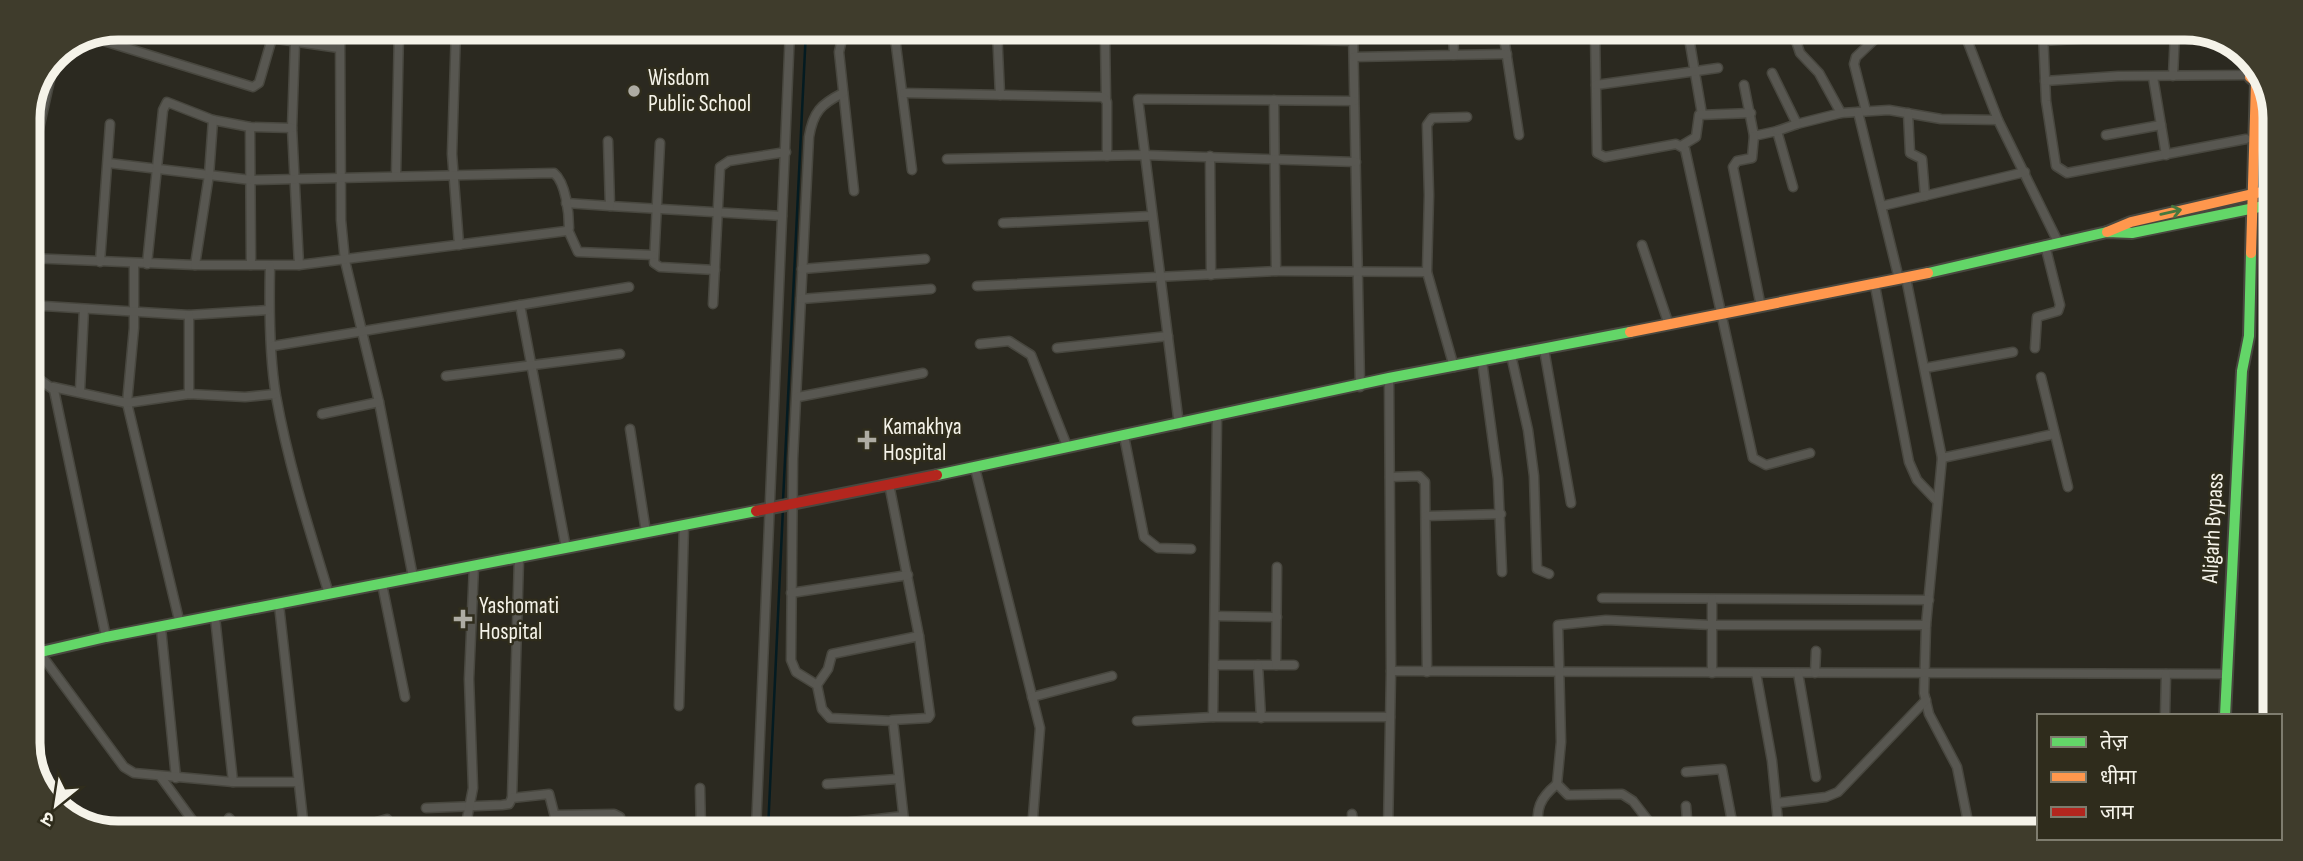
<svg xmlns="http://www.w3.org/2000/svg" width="2303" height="861" viewBox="0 0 2303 861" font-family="'Sofia Sans Condensed','Noto Sans Devanagari',sans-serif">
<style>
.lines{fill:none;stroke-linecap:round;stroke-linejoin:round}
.stream{stroke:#041b21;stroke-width:2.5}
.street-casing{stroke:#48473f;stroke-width:11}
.fast-casing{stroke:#48473f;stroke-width:14}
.slow-casing{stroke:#48473f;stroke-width:14}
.jam-casing{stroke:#48473f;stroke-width:14}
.street{stroke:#585751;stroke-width:8}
.fast{stroke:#63d668;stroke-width:10}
.slow{stroke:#ff974d;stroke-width:10}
.jam{stroke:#b3261e;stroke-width:10}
.oneway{stroke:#46783e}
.poi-dot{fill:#aeaca3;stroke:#2f2c1c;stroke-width:2.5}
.labels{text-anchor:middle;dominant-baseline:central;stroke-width:5;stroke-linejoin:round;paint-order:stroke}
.poi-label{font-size:23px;fill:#f5f3e9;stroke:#2f2c1c;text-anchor:start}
.street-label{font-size:23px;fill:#f5f3e9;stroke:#2f2c1c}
.rim{fill:none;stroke:#f5f3e9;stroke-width:9}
</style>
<rect width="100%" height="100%" fill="#2b2920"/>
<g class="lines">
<g class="stream">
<path d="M783 501 806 30"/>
<path d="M768 830 783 508"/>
</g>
<g class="street-casing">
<g id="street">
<path d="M202 28 339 48"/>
<path d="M340 29 341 220 345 261 379 402 413 577"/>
<path d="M456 29 452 154 459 245"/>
<path d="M844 30 839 52 854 191"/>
<path d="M867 30H1068"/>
<path d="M894 30 912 170"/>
<path d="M997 30 1000 95"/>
<path d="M1090 30 1103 33 1105 37 1106 99"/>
<path d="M1353 31 1360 387"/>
<path d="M1503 31 1519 135"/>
<path d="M1595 31 1597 153 1605 157 1676 144 1685 149 1753 458 1766 465 1810 453"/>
<path d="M1688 32 1702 114"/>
<path d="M1793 32 1800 53 1819 73 1841 113 1889 110 1941 119 1998 120"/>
<path d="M1964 32 1998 120 2058 242"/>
<path d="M2043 33 2046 101 2056 166 2067 173 2246 139"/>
<path d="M2179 33 2216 35"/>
<path d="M1104 34 1353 41"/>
<path d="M94 38 253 87 259 83 275 28"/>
<path d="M2043 41 2171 33"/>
<path d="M295 42 292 128 299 265"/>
<path d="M1454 55 1507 54"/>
<path d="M1354 57 1454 55 1453 31"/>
<path d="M1772 73 1797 124 1841 113"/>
<path d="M2173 76 2175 33"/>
<path d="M2153 77 2166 155"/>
<path d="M2045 81 2118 76 2251 75"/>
<path d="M1596 85 1718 68"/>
<path d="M1744 85 1754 136 1777 131 1793 187"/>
<path d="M843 93C821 104 813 112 809 137L793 459 791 660 796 672 817 685 822 709 830 718 893 721 905 830"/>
<path d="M904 93 1103 97 1107 102V156"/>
<path d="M1274 100 1276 271 1427 272"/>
<path d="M1866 111 1854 64 1856 57 1874 40 1872 32"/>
<path d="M1858 112 1899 279"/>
<path d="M1908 113 1910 153 1922 159 1925 196"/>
<path d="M250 127 251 265"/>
<path d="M1777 131 1797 124"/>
<path d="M2106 135 2161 125"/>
<path d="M1754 136 1752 158 1737 161 1733 167 1761 307"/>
<path d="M608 141 610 206 782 216"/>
<path d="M660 143 654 263 660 267 715 270"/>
<path d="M1681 146 1696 137 1699 115 1751 113"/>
<path d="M1210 156 1211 275"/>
<path d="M947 159 1144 155 1356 162"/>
<path d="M396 175 399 29"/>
<path d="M28 178 56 53"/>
<path d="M566 203 610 206"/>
<path d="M1882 206 2025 172"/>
<path d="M1003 223 1151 216"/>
<path d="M568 230 578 252 653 255"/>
<path d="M1642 245 1669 325"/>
<path d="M28 258 195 265H299L566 231 569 228C569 213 566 183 554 173L251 180 108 163"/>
<path d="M100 262 110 124"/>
<path d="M134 263V328L127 403 180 624"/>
<path d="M147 264 163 110 167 102 213 120 250 127 292 128"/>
<path d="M195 265 209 175 213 120"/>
<path d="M270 266C269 308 269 354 276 396 288 463 309 529 329 594"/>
<path d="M802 269 925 259"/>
<path d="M1906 278 1942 458 2054 434"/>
<path d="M977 286 1276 271"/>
<path d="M1875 286 1909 462 1917 480 1936 500"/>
<path d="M801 299 931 289"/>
<path d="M713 304 720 167 729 161 786 152"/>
<path d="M28 305 189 315 268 310"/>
<path d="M520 305 566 548"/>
<path d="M189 315V394"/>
<path d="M980 344 1009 341 1031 355 1067 446"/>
<path d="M273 346 629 287"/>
<path d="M1057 348 1168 336"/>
<path d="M2035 348 2037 317 2058 311 2060 305 2045 245"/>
<path d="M1544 349 1571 503"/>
<path d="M1511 355 1528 430 1534 476 1537 569 1549 574"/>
<path d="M1482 361 1498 479 1502 572"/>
<path d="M1454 367 1427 272 1429 195 1427 125 1432 118 1467 117"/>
<path d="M1925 368 2013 352"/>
<path d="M28 371 54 390 106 637"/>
<path d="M446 376 620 354"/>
<path d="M2041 377 2068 487"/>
<path d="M53 387 127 403 189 394 245 397 275 394"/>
<path d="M80 390 84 309"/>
<path d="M798 397 923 373"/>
<path d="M322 414 379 402"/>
<path d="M1179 425 1138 99 1354 101"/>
<path d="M630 429 646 532"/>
<path d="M1124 436 1144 537 1158 548 1191 549"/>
<path d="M1942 458 1926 625 1924 693 1929 714 1957 767 1970 832"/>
<path d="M975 468 1040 728 1032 830"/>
<path d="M1390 477 1419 476 1425 482 1427 672"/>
<path d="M889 484 919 636 930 715 928 718 892 720"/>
<path d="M1426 516 1501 514"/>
<path d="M382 584 405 697"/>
<path d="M791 593 908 575"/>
<path d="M1602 598 1929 600"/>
<path d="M1712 599V673"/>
<path d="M279 605 304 829"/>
<path d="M1215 616 1277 617"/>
<path d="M215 617 233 782"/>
<path d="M161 628 176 778"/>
<path d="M40 653 124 767 134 773 233 782H297"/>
<path d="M1214 665H1294"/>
<path d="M1258 665 1261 718"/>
<path d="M1276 665 1277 567"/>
<path d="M1391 671 2227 674"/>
<path d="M1756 673 1772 761 1779 832"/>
<path d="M1798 673 1816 777"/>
<path d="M1815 673 1816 651"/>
<path d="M817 685 828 669 832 654 919 636"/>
<path d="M1032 697 1112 676"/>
<path d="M679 706 684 525"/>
<path d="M2165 716 2166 674"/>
<path d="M1213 717 1217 417"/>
<path d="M1137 721 1213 717H1390"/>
<path d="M1686 772 1722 769 1734 832"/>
<path d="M160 776 198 828"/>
<path d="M827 784 897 779"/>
<path d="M700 788 701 830"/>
<path d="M512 798 519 558"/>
<path d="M1777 803 1826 797 1838 792 1926 700"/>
<path d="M1686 806 1688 832"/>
<path d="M426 808 502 805 509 804 512 798 549 794 555 817"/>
<path d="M1352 814 1354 831"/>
<path d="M229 818 237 828"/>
<path d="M352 829 387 819 394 829"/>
<path d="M465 829 473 788 469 679 474 566"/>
<path d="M554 829 553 823 557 815 614 814 620 817V829"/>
<path d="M756 830 790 30"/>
<path d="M785 830 903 816"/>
<path d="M1388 831 1391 671 1389 378"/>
<path d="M1539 831C1535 809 1540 798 1557 784"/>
<path d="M1657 832 1633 801 1622 794 1568 795 1557 784 1561 742 1558 625 1606 620 1711 625H1926"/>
</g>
</g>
<g class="fast-casing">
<g id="fast">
<path d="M1928 273 2107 232 2132 233 2274 204"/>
<path d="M937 475 1389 378 1630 332"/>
<path d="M28 655 106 637 756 511"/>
<path d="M2225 716 2242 371 2249 336 2251 253"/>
</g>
</g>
<g class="slow-casing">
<g id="slow">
<path d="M2250 77 2256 82 2251 253"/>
<path d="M2107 232 2131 222 2274 189"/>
<path d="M1630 332 1928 273"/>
</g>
</g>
<g class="jam-casing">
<path id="jam" d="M756 511 937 475"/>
</g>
<use href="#street" class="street"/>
<use href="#fast" class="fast"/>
<use href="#slow" class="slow"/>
<use href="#jam" class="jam"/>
</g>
<defs><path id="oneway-shaft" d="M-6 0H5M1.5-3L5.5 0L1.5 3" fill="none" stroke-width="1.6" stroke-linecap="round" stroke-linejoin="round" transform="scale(1.75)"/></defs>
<use class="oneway" href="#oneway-shaft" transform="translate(2171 212) rotate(-13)"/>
<g class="poi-dot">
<circle cx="634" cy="91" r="7"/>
<path d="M863.5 429.5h7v7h7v7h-7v7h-7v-7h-7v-7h7z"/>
<path d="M459.5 608.5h7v7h7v7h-7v7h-7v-7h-7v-7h7z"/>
</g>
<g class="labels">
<g class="poi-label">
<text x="648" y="78">Wisdom<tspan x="648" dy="26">Public School</tspan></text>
<text x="883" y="427">Kamakhya<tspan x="883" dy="26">Hospital</tspan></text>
<text x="479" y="606">Yashomati<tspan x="479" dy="26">Hospital</tspan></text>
</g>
<g class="street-label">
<text transform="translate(2213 528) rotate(-87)">Aligarh Bypass</text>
</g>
</g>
<path d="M0 0H2303V861H0ZM118 40H2185A78 78 0 0 1 2263 118V743A78 78 0 0 1 2185 821H118A78 78 0 0 1 40 743V118A78 78 0 0 1 118 40Z" fill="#3f3c2c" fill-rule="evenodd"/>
<path class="rim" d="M118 40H2185A78 78 0 0 1 2263 118V743A78 78 0 0 1 2185 821H118A78 78 0 0 1 40 743V118A78 78 0 0 1 118 40Z"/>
<rect x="2037" y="714" width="245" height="126" fill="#2f2c1c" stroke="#7e7c6e" stroke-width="2"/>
<rect x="2051" y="737" width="35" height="10" fill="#63d668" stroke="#7e7c6e" stroke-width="2"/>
<text x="2100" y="749" font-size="21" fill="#f5f3e9">तेज़</text>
<rect x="2051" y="772" width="35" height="10" fill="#ff974d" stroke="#7e7c6e" stroke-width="2"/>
<text x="2100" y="784" font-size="21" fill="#f5f3e9">धीमा</text>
<rect x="2051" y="807" width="35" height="10" fill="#b3261e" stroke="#7e7c6e" stroke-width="2"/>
<text x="2100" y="819" font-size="21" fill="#f5f3e9">जाम</text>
<g transform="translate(56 805) rotate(210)" stroke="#2f2c1c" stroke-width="5" paint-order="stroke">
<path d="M0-5L12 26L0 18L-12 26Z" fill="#f5f3e9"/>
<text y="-10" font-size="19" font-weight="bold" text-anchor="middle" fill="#f5f3e9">उ</text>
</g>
</svg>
